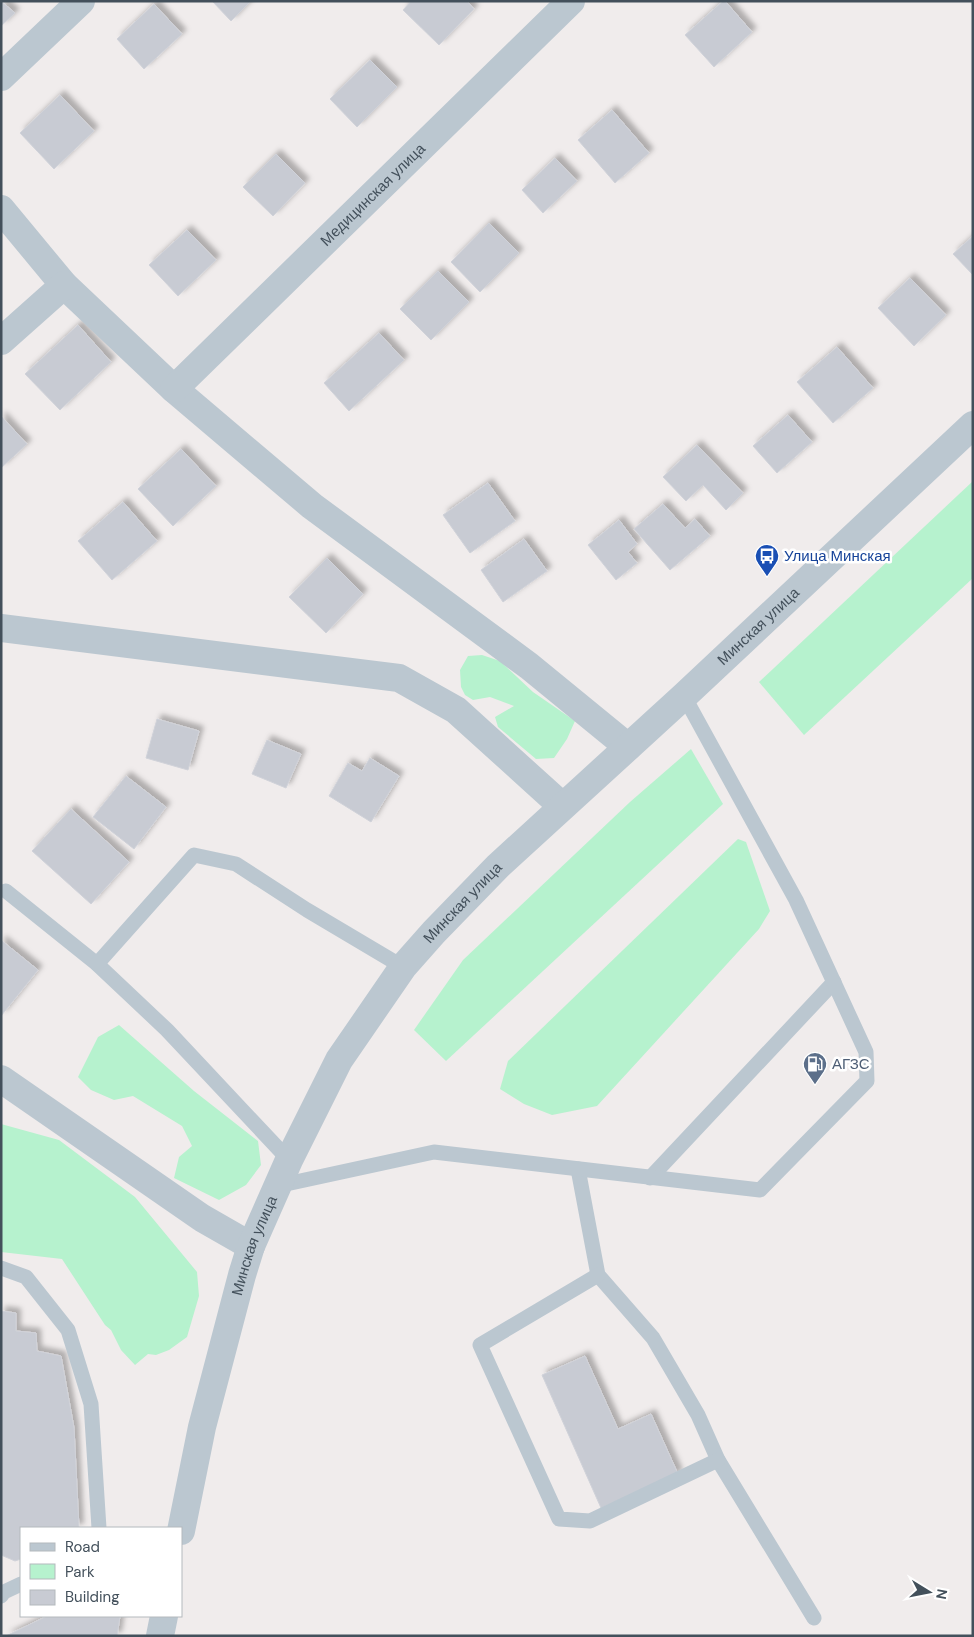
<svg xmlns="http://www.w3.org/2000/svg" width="974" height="1637" viewBox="0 0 974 1637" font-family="'DM Sans',sans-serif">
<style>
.green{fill:#b6f2ce}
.building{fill:#c8cbd3;stroke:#d0d2d9;filter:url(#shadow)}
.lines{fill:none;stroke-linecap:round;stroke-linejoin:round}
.lane{stroke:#bbc7d0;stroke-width:15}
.street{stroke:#bbc7d0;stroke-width:28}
.labels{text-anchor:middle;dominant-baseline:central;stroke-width:5;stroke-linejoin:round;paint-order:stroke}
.street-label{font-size:15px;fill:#43505b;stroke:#fff}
.transit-label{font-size:15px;fill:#164399;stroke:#fff;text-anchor:start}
.service-label{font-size:15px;fill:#4e5e75;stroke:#fff;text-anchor:start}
</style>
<defs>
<filter id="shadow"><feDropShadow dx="4.5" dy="-4.5" stdDeviation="2.5" flood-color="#0004"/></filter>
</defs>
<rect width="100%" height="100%" fill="#f0ecec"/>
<g class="green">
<path d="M973 481V578L804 735 759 682Z"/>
<path d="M482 655 500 661 533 692 575 721 567 739 554 758 536 759 498 727 495 717 514 706 490 697 473 700 465 695 461 687 460 670 468 656Z"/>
<path d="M691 749 723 804 446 1061 414 1030 463 960 630 802Z"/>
<path d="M738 839 746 842 770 911 759 929 597 1106 552 1115 524 1104 500 1089 508 1061Z"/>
<path d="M119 1025 194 1091 258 1141 261 1165 246 1185 219 1200 174 1178 179 1157 192 1146 182 1126 133 1096 114 1100 91 1090 78 1077 98 1037Z"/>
<path d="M1 1124 59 1140 135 1197 197 1272 199 1296 187 1337 169 1350 156 1355 148 1354 135 1365 121 1350 111 1330 105 1325 62 1259 1 1252Z"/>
</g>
<g class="building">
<path d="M1 1 15 13 1 26Z"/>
<path d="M212 1H251L231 21Z"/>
<path d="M411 1H467L474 9 439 45 403 10Z"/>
<path d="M723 1H725L752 32 714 67 685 35Z"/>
<path d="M154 4 182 34 144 69 117 39Z"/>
<path d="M370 60 397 87 357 127 330 99Z"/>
<path d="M60 95 94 131 54 169 20 133Z"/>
<path d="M612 110 649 153 615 183 578 140Z"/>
<path d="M276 154 305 183 273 216 243 187Z"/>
<path d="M555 158 577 181 543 213 522 190Z"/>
<path d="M489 223 519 253 480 292 451 262Z"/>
<path d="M187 230 216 260 178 296 149 265Z"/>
<path d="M973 236V275L953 254Z"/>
<path d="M438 271 469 302 431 340 400 309Z"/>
<path d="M910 278 946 315 914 346 878 308Z"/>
<path d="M78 325 111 362 60 410 25 374Z"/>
<path d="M379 333 404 360 349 411 324 383Z"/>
<path d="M837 347 873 388 833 423 797 382Z"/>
<path d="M788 415 812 442 777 473 753 446Z"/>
<path d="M1 416 27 444 1 468Z"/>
<path d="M697 445 743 493 726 510 703 485 686 501 663 477Z"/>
<path d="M181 449 216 486 173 526 138 489Z"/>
<path d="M488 483 515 521 470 553 443 515Z"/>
<path d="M123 502 157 541 112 580 78 541Z"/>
<path d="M663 504 685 528 695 519 710 536 670 570 634 529Z"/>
<path d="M619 520 637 544 628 552 637 563 616 580 588 545Z"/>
<path d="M524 539 547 571 503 602 481 570Z"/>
<path d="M327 558 363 594 326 633 289 597Z"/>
<path d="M157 719 199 731 188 770 146 758Z"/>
<path d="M267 740 301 754 286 788 252 774Z"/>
<path d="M370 758 399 776 371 822 329 796 348 763 362 771Z"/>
<path d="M126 776 166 807 134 849 93 817Z"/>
<path d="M71 809 129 862 91 904 32 851Z"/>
<path d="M1 940 38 970 1 1016Z"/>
<path d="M1 1311 16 1313V1331L36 1333 37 1351 61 1356 74 1428 79 1528H21V1559L15 1561 1 1555Z"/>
<path d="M585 1356 618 1429 651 1414 678 1474 601 1508 542 1375Z"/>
<path d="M47 1616H120L117 1636H6Z"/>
</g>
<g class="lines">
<g class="lane">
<path d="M6 891 97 964 167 1030 289 1160"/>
<path d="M97 964 194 855 236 864 307 910 403 967"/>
<path d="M578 1169 598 1275 653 1338 698 1415 718 1460 814 1618"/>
<path d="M650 1178 834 982"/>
<path d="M277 1186 434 1152 760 1190 867 1081 866 1052 796 900 684 696"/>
<path d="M1 1268 26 1277 68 1330 91 1404 99 1528"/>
<path d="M598 1275 480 1345 559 1519 590 1521 718 1460"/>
<path d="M1 1596 4 1592 21 1584"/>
</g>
<g class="street">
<path d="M1 77 81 1"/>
<path d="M1 209 64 285 174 389 312 506 529 666 628 747"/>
<path d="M1 341 64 285"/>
<path id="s1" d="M174 389 571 1"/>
<path d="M1 628 399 678 456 710 562 806"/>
<path d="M1 1079 202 1218 251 1246"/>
<path id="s2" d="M181 1531 202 1427 242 1275 251 1246 289 1160 339 1060 403 967 434 932 498 866 684 696 973 425"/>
<path d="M160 1636 164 1616"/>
</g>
</g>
<defs>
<g id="bus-pin" transform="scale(1.25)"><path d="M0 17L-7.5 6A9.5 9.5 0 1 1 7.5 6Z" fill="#1a4fb4" stroke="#fff"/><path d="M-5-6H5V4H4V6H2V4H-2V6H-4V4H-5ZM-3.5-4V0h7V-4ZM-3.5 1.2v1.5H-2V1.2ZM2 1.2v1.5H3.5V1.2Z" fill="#fff"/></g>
<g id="fuel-pin" transform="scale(1.25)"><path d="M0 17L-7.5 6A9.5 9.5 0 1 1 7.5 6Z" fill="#5c6f8a" stroke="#fff"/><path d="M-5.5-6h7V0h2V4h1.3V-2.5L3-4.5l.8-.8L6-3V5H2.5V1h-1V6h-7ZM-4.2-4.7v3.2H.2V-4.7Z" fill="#fff"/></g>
</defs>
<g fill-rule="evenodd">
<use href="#bus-pin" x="767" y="556"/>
<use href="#fuel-pin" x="815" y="1064"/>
</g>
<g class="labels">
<g class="street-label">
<text stroke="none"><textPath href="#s1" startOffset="278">Медицинская улица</textPath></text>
<text stroke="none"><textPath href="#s2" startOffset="1105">Минская улица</textPath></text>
<text stroke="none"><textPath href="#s2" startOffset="700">Минская улица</textPath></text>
<text stroke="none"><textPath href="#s2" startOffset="295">Минская улица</textPath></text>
</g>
<g class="transit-label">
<text x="784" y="556">Улица Минская</text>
</g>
<g class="service-label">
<text x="832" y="1064">АГЗС</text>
</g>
</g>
<rect width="974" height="1637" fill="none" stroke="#43505b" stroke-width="5"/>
<rect x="20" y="1527" width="162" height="90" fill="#ffffff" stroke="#b4b9bd"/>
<rect x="30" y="1543" width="25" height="8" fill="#bbc7d0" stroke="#b4b9bd"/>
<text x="65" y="1552" font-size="15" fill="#43505b">Road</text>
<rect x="30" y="1564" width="25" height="15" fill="#b6f2ce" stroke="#b4b9bd"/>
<text x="65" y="1577" font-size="15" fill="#43505b">Park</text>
<rect x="30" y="1590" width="25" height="15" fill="#c8cbd3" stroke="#b4b9bd"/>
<text x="65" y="1602" font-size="15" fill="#43505b">Building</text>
<g transform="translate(929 1592) rotate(100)" stroke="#ffffff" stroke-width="4" paint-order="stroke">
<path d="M0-4L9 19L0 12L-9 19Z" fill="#43505b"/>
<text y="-8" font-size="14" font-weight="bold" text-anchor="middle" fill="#43505b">N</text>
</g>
</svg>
